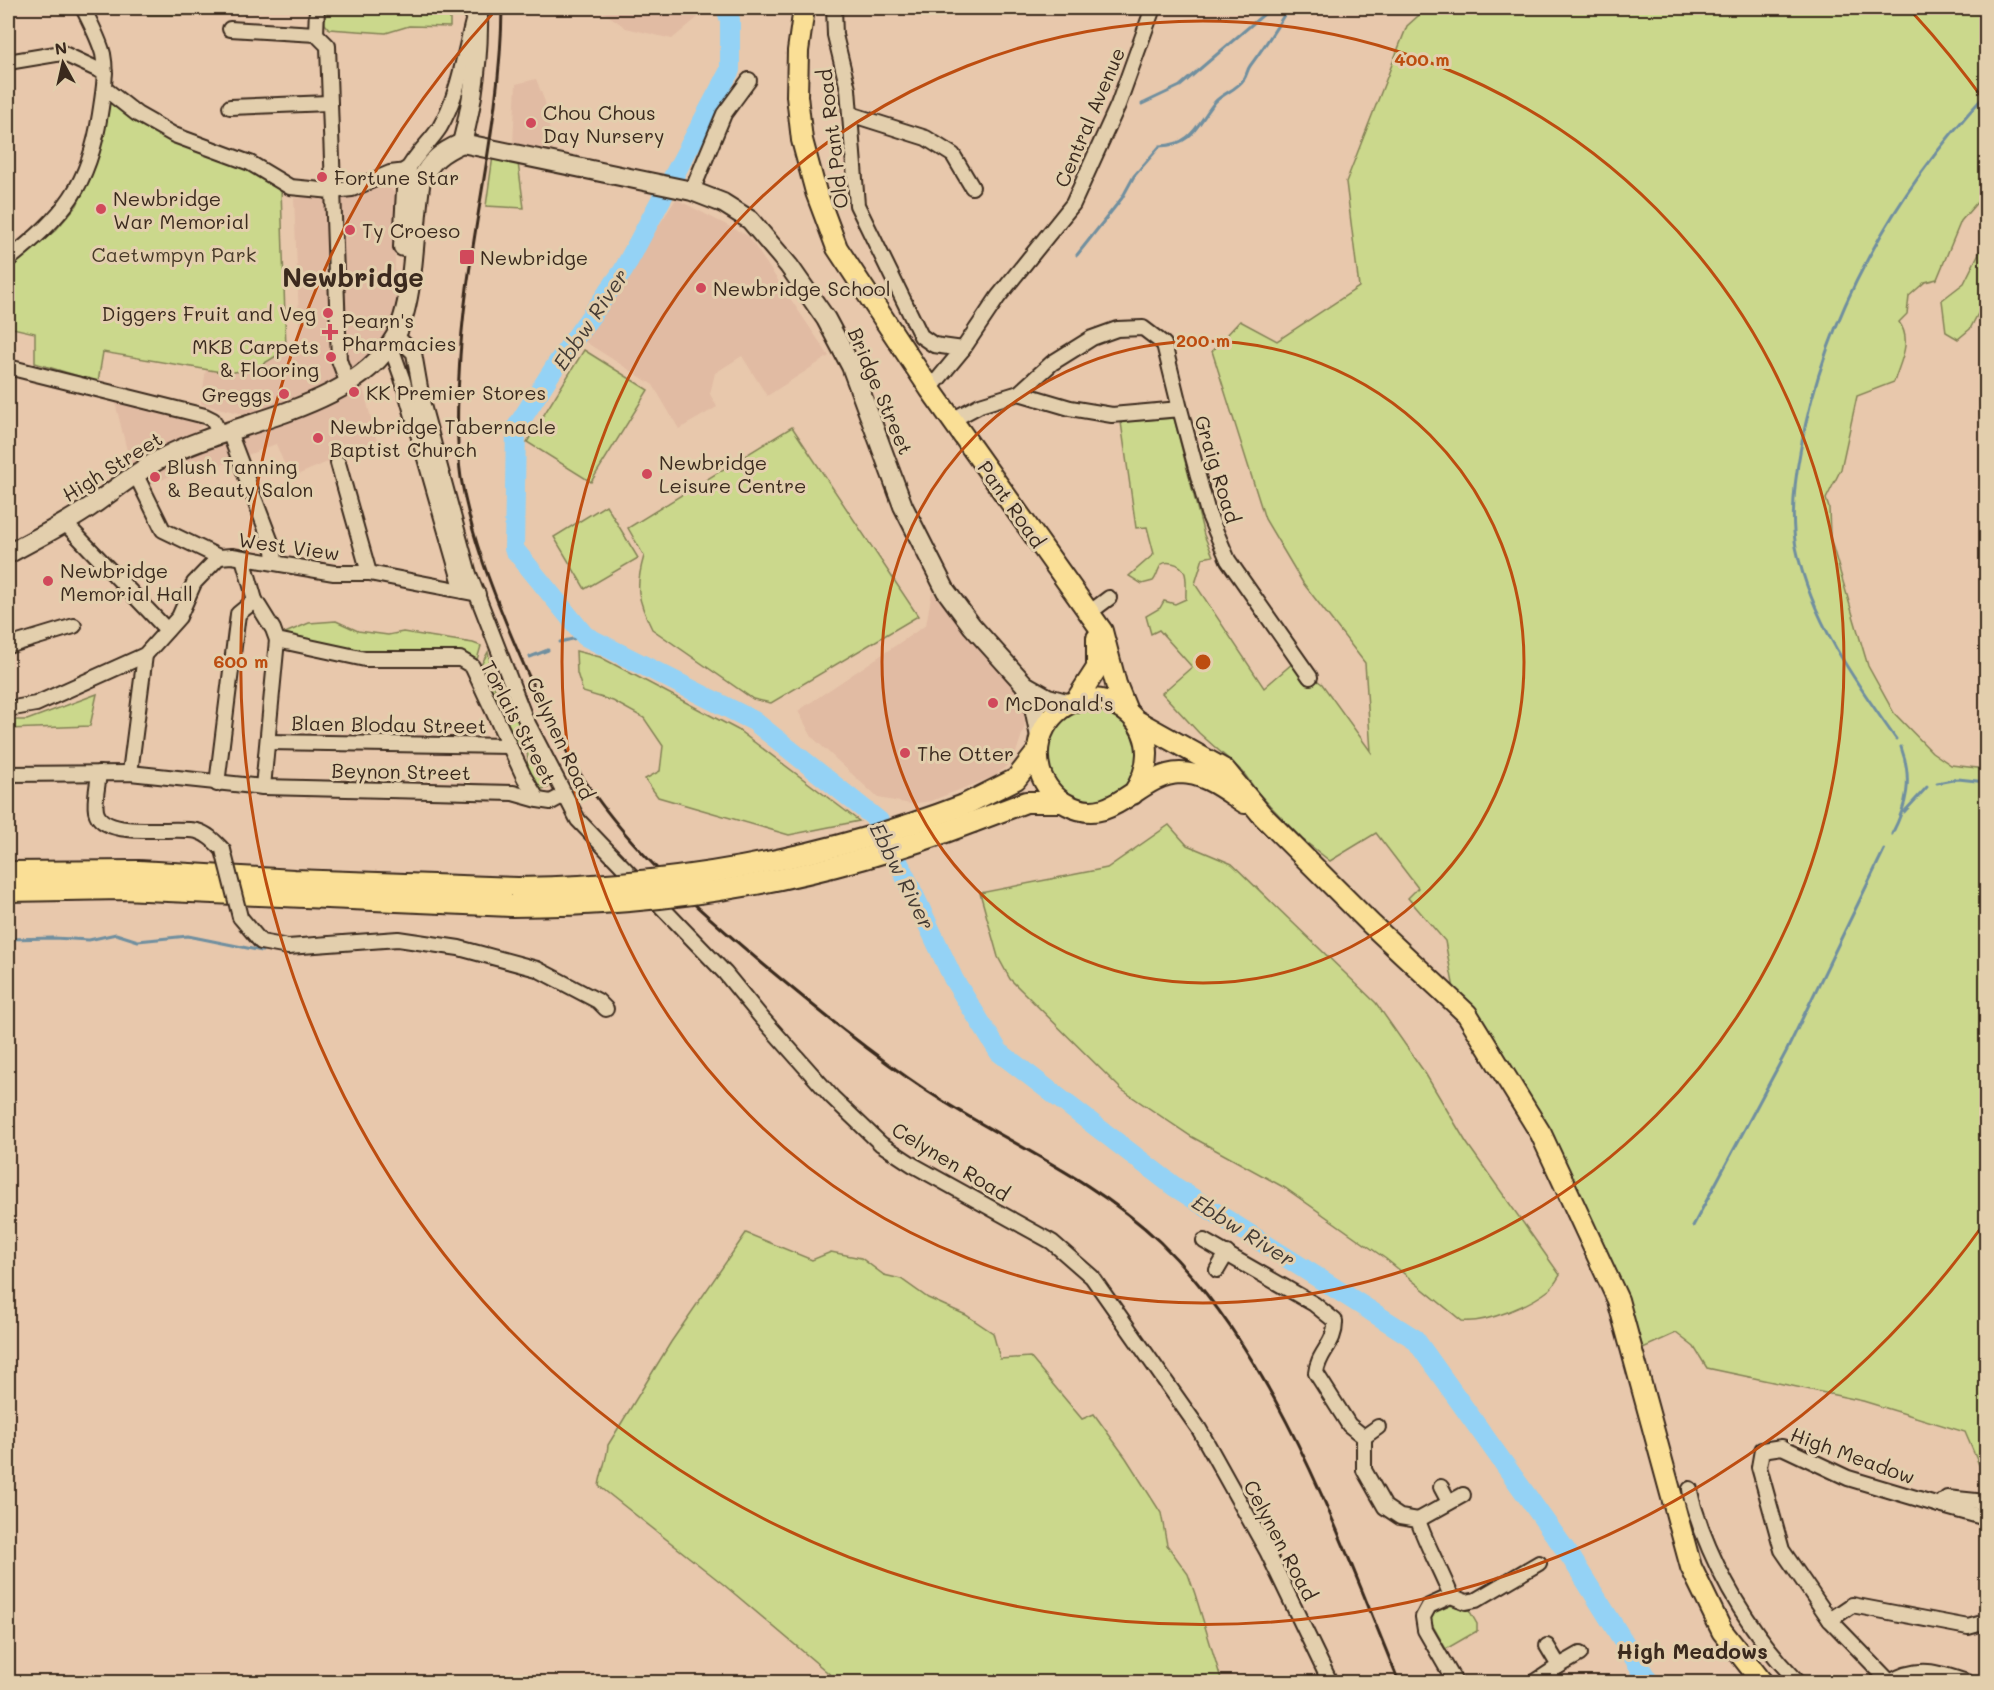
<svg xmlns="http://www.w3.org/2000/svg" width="1994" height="1690" viewBox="0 0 1994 1690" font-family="Mali,sans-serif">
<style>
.built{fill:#e1bba3}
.green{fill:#cbd88c;stroke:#838155;stroke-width:1.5}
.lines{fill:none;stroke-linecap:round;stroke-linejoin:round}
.stream{stroke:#708f9f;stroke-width:3}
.river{stroke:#94d2f5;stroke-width:20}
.street-casing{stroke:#3b2a1e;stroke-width:18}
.secondary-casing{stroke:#3b2a1e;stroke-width:22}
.primary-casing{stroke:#3b2a1e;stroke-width:24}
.street{stroke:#e3cfad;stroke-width:14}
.secondary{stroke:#e3cfad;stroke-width:18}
.primary{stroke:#fadf96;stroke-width:20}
.rail{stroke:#3b2a1e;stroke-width:3}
.street-bridge-casing{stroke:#3b2a1e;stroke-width:18;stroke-linecap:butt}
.primary-bridge-casing{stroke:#3b2a1e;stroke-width:24;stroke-linecap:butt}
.street-bridge{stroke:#e3cfad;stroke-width:14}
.primary-bridge{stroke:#fadf96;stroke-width:20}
.ring{fill:none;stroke:#bd4d10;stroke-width:3}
.poi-dot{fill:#d1495b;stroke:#e3cfad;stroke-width:2}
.labels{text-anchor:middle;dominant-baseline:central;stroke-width:6;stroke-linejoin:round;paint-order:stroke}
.poi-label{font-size:20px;fill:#3b2a1e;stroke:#e3cfad;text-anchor:start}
.street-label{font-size:20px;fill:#3b2a1e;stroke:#e3cfad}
.park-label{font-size:20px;fill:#493b29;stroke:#e3cfad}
.water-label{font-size:21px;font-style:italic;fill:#443b34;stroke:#e3cfad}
.neighbourhood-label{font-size:21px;font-weight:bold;fill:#3b2a1e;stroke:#e3cfad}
.district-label{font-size:26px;font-weight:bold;fill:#3b2a1e;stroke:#e3cfad}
.centre{fill:#bd4d10;stroke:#e3cfad;stroke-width:3}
.ring-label{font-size:18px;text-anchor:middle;font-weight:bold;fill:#bd4d10;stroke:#e3cfad;stroke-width:6;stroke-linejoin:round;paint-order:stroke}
</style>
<rect width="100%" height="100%" fill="#e8c8ac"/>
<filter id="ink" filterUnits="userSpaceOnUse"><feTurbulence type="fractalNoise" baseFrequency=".0167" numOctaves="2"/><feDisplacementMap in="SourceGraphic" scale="12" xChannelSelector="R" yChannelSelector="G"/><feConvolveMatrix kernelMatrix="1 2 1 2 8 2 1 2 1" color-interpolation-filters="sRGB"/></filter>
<g filter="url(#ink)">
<g class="built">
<path d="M598 8H709L672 39 626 28Z"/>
<path d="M536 79 545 102 553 152 513 144 516 84Z"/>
<path d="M381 182 387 184 395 194V269L400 295 398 310 389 330 372 355 333 382 248 415 201 404 206 369 246 372 282 355 300 341 294 198 329 196Z"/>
<path d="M676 199 748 236 829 356 767 396 742 356 715 373 710 394 717 407 679 429 653 385 584 341Z"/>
<path d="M361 380 377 441 290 478 276 444 198 474 195 465 148 486 144 477Z"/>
<path d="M115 402 200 419 202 426 179 444 131 467Z"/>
<path d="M932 592 1017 686 1024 710 1025 725 1014 759 995 776 931 801 911 804 878 798 812 737 798 711 926 625Z"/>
</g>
<g class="green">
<rect x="147" y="8" width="52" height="7"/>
<path d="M324 8H450V27L409 26 386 33 329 29 325 24Z"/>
<path d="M1427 8H1986V298L1970 329 1958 339 1946 332 1942 300 1964 283 1985 241 1979 200 1961 221 1937 279 1925 282 1909 296 1907 314 1899 322C1913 341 1900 362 1894 382L1857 396 1841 469 1826 499 1829 508 1830 538 1868 666 1894 713 1932 752 1951 765 1986 769V1481L1965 1432 1863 1401 1707 1368 1694 1347 1676 1333 1643 1348 1624 1291 1474 1011 1454 989 1445 941 1408 898 1418 888 1376 833 1330 861 1302 839 1258 793 1243 772 1199 733 1162 693 1192 667 1159 630 1151 634 1146 616 1160 608 1164 601 1175 604 1186 599C1185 585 1191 567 1172 563 1168 562 1165 562 1162 564 1158 568 1157 577 1153 581L1142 584 1129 576 1154 554 1147 527 1136 528 1121 422 1174 418 1204 535 1213 556 1203 558 1195 584 1264 688 1293 663 1322 684 1371 752 1365 663 1303 583 1265 519 1212 351 1240 321 1277 341 1359 287 1346 182 1407 26Z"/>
<path d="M113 100 244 166 281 189 286 350 255 369 227 373 103 352 98 382 35 363V333L8 327V268L56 230 77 205 91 175 105 119V107Z"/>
<path d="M493 156 518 163 524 208 486 206Z"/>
<path d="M584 350 648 390 591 482 527 442Z"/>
<path d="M792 427 918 616 771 703 753 699 652 629C637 599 635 587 644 556L628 528Z"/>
<path d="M606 505 638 558 585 589 554 537Z"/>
<path d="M336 621 358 631 388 635 403 632 473 643 481 646 476 663C410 658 347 655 285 633L309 623Z"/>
<path d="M576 651 600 657 738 730 859 821 789 835 658 797 645 779 660 771 663 746 644 718 613 701 583 692 577 673Z"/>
<path d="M488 652 495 690 503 687 519 722 521 761 479 669Z"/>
<path d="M97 694 90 726 8 729V720H27Z"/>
<circle cx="1093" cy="755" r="46"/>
<path d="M527 739 550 783 548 788 539 789 528 772Z"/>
<path d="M1169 825 1187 845 1232 864 1376 1003 1425 1073 1466 1142 1560 1275C1557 1280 1553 1287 1549 1290 1530 1305 1485 1324 1462 1321L1386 1259 1285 1188 1192 1137 1122 1090 1010 979 998 957 980 893 1107 868Z"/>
<path d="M746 1233 812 1260 831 1252 861 1258 884 1275 901 1279 928 1298 966 1315 993 1333 1000 1359 1030 1357 1082 1419 1094 1414 1126 1458 1161 1513 1167 1545 1188 1574 1195 1594 1222 1682H839L723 1584 599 1486C601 1471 607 1460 608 1445L671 1342Z"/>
<path d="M1449 1605 1469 1610 1477 1624V1631L1446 1649 1429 1619 1432 1611Z"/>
</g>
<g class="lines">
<g class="stream">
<path d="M1142 104 1180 86 1271 8"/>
<path d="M1077 255 1122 198 1134 176 1160 146C1193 145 1197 124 1215 102 1223 93 1237 90 1244 79 1247 75 1247 70 1250 66 1264 47 1277 28 1288 8"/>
<path d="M560 642 585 636"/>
<path d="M530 657 548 650"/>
<path d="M1896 739C1854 680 1811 619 1796 547 1790 515 1795 478 1801 447 1825 315 1895 192 1986 94"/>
<path d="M1937 783 1958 779 1986 782"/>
<path d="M1904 812 1927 787"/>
<path d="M1892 834C1907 805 1913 779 1901 747"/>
<path d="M8 939 54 938 89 940 116 934 138 941 188 936 262 951"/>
<path d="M1693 1226 1787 1050 1884 850"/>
</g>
<path class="river" d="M726 8 730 20V70L623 271 558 362 516 428 514 549 585 636 754 721 879 821 954 980 999 1052 1175 1187 1415 1339 1572 1559 1649 1682"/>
<g class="street-casing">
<g id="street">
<path d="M834 8 835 35 848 89 857 205 921 336 934 345 963 349 930 389"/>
<path d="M230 29 316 34 328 46 339 360 348 384"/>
<path d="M316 34 317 8"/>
<path d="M8 62 62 53 105 73"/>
<path d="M104 88 137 114 174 135 250 163 290 187 332 191 352 189 390 173 407 171C415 154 430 143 440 127 458 96 464 56 473 21"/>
<path d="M230 107 329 103"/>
<path d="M850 114 926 138 953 155 972 187"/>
<path d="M692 191 724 114 749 80"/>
<path d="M8 260C64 215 89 187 100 114 103 94 107 74 103 54 99 39 90 22 83 8"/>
<path d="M396 336 414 353 423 405 469 574 525 718 578 820 725 973 761 1017 832 1097 881 1144 913 1165 1052 1242 1092 1277 1199 1429 1267 1551 1330 1682"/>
<path d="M390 344 402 378 463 591"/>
<path d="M963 349 998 297 1073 204 1118 105 1153 8"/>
<path d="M8 367 205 416 213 420 220 435"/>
<path d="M1019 393 1070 408 1112 415 1180 409 1208 513 1228 560 1310 677"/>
<path d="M952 420 980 405 1019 393 1052 363 1092 338 1117 329 1143 328 1164 344 1180 409"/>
<path d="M229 432 274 550 275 562"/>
<path d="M338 463 369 573"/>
<path d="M135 473 163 530 219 557 232 556 334 573H369L478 594"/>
<path d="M65 523 167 630"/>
<path d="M243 558 255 600 273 629 277 640 365 659H460L472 666 524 777 538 800 551 802 564 795"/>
<path d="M1089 613 1109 598"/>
<path d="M8 646 74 626"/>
<path d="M8 709 36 704 145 655 179 617 194 583 219 557"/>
<path d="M268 742 509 746"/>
<path d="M99 773C98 785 94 800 96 811 102 840 174 826 197 831 208 834 215 842 223 850"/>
<path d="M130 773 145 655"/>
<path d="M8 774 130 773 263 787 513 793 538 800"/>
<path d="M217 784 238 614 255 600"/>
<path d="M263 787 277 640"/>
<path d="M240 917 261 942 288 947 398 939 459 948 537 969 598 1001 606 1009"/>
<path d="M1204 1241 1314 1304 1335 1321C1336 1344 1318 1352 1316 1373L1349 1425 1364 1437V1470L1385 1507 1400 1517 1418 1520C1427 1547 1441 1570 1451 1596"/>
<path d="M1217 1270 1227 1253"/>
<path d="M1364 1437 1378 1427"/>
<path d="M1441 1487 1449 1502"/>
<path d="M1690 1489C1691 1502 1697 1515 1701 1528 1723 1586 1755 1638 1798 1682"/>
<path d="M1939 1505 1986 1518"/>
<path d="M1418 1520 1463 1495"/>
<path d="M1830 1620 1852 1605 1968 1627 1986 1622"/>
<path d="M1547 1646 1559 1666 1580 1654"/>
<path d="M1455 1682 1425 1630 1423 1617 1429 1606 1451 1596 1466 1602 1476 1600 1539 1563"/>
<path d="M1535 1682 1559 1666"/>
<path d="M1890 1682 1830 1620 1782 1550 1759 1467 1762 1450 1782 1447 1848 1478 1939 1505 1947 1498 1986 1502"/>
<path d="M1890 1682C1918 1665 1938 1672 1967 1682"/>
</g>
</g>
<g class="secondary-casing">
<g id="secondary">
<path d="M462 143 692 191 723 203 750 220 789 266 826 319 851 366 903 506 946 591 972 626 1025 685 1048 698 1070 704"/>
<path d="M462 143C474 98 479 54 478 8"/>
<path d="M403 247 407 171"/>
<path d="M8 554C35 539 64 525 90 507 116 489 138 470 166 456 236 420 353 410 395 337 416 300 413 224 421 180 431 160 442 152 462 143"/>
<path d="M1025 685 1034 707 1040 737"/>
</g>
</g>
<g class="primary-casing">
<g id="primary">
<path d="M804 8 798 51 797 96 802 140 816 192 837 248 930 389 1102 631 1116 684 1127 711"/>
<path d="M1075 702 1097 668V638"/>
<path d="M1137 721 1225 770 1262 815 1371 924 1467 1014 1541 1134 1618 1300 1691 1567 1722 1631 1762 1682"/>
<path d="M1133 794C1184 719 1082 663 1045 727 1038 740 1036 756 1040 771 1044 785 1055 799 1068 805 1114 829 1137 774 1180 773 1205 773 1225 790 1245 803"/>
<path d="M964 805 1016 779 1037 752"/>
<path d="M973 822 1026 802H1062"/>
<path d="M8 872 139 871 294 880 518 888"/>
<path d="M8 891 123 889 511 906"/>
</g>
</g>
<use href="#street" class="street"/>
<use href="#secondary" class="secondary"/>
<use href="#primary" class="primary"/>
<path class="rail" d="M502 8C501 130 464 251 459 375 457 410 456 444 461 478 470 532 490 584 511 635 532 685 555 736 585 781 634 854 698 909 764 965 817 1009 870 1053 927 1091 1005 1142 1092 1177 1160 1242 1276 1355 1339 1536 1399 1682"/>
<g class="street-bridge-casing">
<path id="street-bridge" d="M223 850 240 917"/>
</g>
<g class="primary-bridge-casing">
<g id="primary-bridge">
<path d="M518 888C671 886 820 860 964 805"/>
<path d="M511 906C672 906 822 880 973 822"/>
</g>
</g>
<use href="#street-bridge" class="street-bridge"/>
<use href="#primary-bridge" class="primary-bridge"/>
</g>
</g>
<g class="ring">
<circle cx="1203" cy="662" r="321"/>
<circle cx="1203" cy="662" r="641"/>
<path d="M1986 1221A962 962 0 1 1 494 12M1912 12A962 962 0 0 1 1986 103"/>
</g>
<g class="poi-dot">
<circle cx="531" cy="123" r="6"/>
<circle cx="322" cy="177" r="6"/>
<circle cx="101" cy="209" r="6"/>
<circle cx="350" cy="230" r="6"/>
<rect x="459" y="249" width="16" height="16" rx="3"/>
<circle cx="701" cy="288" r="6"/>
<circle cx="328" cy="313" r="6"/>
<path d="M327 323h6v6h6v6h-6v6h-6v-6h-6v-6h6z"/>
<circle cx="331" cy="357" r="6"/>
<circle cx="354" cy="392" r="6"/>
<circle cx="284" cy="394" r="6"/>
<circle cx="318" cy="438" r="6"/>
<circle cx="647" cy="474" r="6"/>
<circle cx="155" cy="477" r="6"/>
<circle cx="48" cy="581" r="6"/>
<circle cx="993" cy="703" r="6"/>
<circle cx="905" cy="753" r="6"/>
</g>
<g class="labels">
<g class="poi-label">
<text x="543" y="112">Chou Chous<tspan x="543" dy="23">Day Nursery</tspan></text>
<text x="334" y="177">Fortune Star</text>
<text x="113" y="198">Newbridge<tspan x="113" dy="23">War Memorial</tspan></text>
<text x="362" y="230">Ty Croeso</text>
<text x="480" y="257">Newbridge</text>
<text x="713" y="288">Newbridge School</text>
<text x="316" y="313" text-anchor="end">Diggers Fruit and Veg</text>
<text x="342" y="320">Pearn's<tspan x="342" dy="23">Pharmacies</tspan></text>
<text x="319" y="346" text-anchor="end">MKB Carpets<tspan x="319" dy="23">&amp; Flooring</tspan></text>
<text x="366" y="392">KK Premier Stores</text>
<text x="272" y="394" text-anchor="end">Greggs</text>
<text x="330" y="426">Newbridge Tabernacle<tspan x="330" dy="23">Baptist Church</tspan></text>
<text x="659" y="462">Newbridge<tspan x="659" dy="23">Leisure Centre</tspan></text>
<text x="167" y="466">Blush Tanning<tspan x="167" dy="23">&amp; Beauty Salon</tspan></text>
<text x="60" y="570">Newbridge<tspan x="60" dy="23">Memorial Hall</tspan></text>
<text x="1005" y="703">McDonald's</text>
<text x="917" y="753">The Otter</text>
</g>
<g class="street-label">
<text transform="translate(1089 117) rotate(-67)">Central Avenue</text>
<text transform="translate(832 139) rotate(-97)">Old Pant Road</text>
<text transform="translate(881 391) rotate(67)">Bridge Street</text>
<text transform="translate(112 466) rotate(-32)">High Street</text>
<text transform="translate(1218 469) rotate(73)">Graig Road</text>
<text transform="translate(1012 504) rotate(55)">Pant Road</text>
<text transform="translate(289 546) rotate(8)">West View</text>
<text transform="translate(519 722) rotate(62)">Torlais Street</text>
<text transform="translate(389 724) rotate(1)">Blaen Blodau Street</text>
<text transform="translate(561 738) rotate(65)">Celynen Road</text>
<text transform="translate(401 771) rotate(1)">Beynon Street</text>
<text transform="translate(951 1161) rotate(31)">Celynen Road</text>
<text transform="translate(1853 1455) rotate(20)">High Meadow</text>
<text transform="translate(1281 1540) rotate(62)">Celynen Road</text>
</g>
<g class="park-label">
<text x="174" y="254">Caetwmpyn Park</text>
</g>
<g class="water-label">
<text transform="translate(590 319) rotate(-56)">Ebbw River</text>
<text transform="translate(903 876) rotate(63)">Ebbw River</text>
<text transform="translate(1244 1230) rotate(32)">Ebbw River</text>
</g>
<g class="neighbourhood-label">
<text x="1692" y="1650">High Meadows</text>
</g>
<g class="district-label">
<text x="353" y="277">Newbridge</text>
</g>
</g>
<circle cx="1203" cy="662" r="9" class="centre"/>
<g class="ring-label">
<text x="1422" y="66">400 m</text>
<text x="1203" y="347">200 m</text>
<text x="241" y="668">600 m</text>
</g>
<rect width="1994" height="1690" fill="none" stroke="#e3cfad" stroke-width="30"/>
<rect x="15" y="15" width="1964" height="1660" fill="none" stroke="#3b2a1e" stroke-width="2" filter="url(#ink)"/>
<g transform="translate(63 63) rotate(352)" stroke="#e3cfad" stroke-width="4.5" paint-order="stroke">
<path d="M0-4.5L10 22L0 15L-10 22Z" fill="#3b2a1e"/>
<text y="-9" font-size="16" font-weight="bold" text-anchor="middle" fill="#3b2a1e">N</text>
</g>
</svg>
